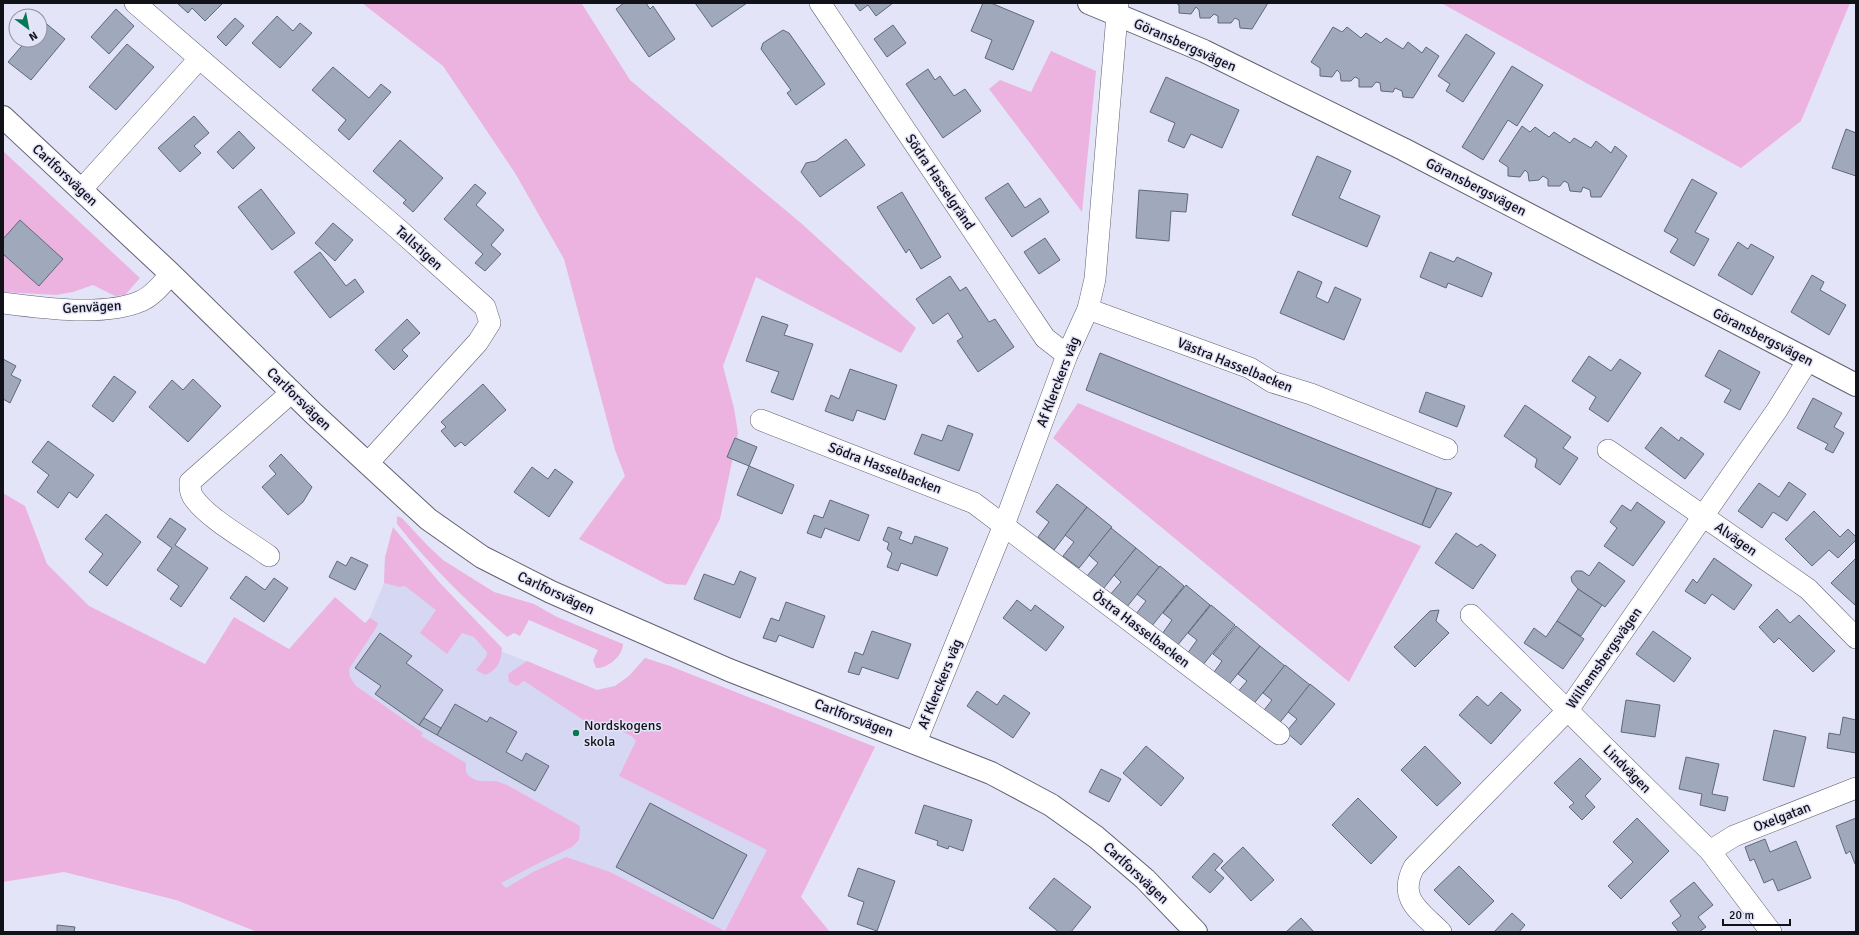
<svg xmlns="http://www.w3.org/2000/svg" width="1859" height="935" viewBox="0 0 1859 935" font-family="Signika,sans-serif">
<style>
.built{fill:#d6d7f2}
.green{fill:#ecb3e1}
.building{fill:#9fa9bb;stroke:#5f6979}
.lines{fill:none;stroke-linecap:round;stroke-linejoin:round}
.minor-casing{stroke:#616173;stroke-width:22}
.tertiary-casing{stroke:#616173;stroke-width:24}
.minor{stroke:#fff;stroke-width:21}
.tertiary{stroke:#fff;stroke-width:22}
.poi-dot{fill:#067853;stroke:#e4e4f9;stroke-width:1.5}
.labels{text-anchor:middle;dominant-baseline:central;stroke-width:3;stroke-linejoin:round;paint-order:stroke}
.street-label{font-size:14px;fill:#111118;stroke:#e4e4f9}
.poi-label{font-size:14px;fill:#111118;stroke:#e4e4f9;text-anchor:start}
</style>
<rect width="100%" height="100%" fill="#e4e4f9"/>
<path class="built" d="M394 537 501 651 597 690 615 686 629 676 645 658 875 747 726 932 666 901 533 872 506 889 310 694 367 624 384 583 385 557Z"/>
<g class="green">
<path d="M362 3 582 4 630 80 802 224 916 328 901 353 756 277 723 366 734 408 738 433 720 519 686 585 666 584 579 539 625 476 615 450 564 259 515 173 443 66Z"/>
<path d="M1441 3H1850L1801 121 1741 168Z"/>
<path d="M1051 51 1096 71 1082 212 989 89 1000 80 1031 92Z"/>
<path d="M3 151 140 278 125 295 115 296 93 285 73 292 56 295 3 292Z"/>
<path d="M1078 403 1421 546 1349 682 1053 438Z"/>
<path d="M3 493 25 506 47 564 89 606 205 664 234 617 289 649 335 597 365 623 370 618 378 623 376 628 349 669 350 677 356 686 423 733 421 736 466 763V772C473 783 483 781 494 781 498 781 503 784 507 785L580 826 579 840 572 847 533 866 501 883 506 888 533 872 566 857 610 872 725 931 767 850 619 776 636 741 633 737 609 724 591 725 524 681 517 686 509 682 508 674 527 661 597 690 615 686 629 676 645 658 670 666 875 747 801 897 830 932H257L176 900 64 872 3 882Z"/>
<path d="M397 516 402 518 427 545 443 560 494 592 534 604 557 617 623 644C623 656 607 669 596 668L593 660 598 650 529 620 520 636 514 633 507 637C468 602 429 565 397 524Z"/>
<path d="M393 527 440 583 502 648C501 661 498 670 485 675L476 670 486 657 487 652 474 637 462 633 447 654 420 633 436 610 405 586 399 587 384 583 385 557Z"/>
</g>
<g class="building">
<path d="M177 3H223L205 21 192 8 188 13Z"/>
<path d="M624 3H646L650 9 653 6 675 39 649 57 616 9Z"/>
<path d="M695 3H747L712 27Z"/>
<path d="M854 3H893L876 16 868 5 860 11Z"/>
<path d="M983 3H991L1034 21 1013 70 985 58 992 40 971 31Z"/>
<path d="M1176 3H1268L1252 29 1240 28 1239 20 1235 18 1231 23H1218V16L1214 14 1210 18H1200L1199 10 1196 7 1191 14 1179 13V5Z"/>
<path d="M116 9 134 26 109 54 91 37Z"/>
<path d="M277 16 293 31 300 23 312 33 280 68 252 43Z"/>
<path d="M235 18 244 26 226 46 217 37Z"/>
<path d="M43 21 65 39 31 80 8 62 27 40H40V24Z"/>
<path d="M893 25 906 43 887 57 874 39Z"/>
<path d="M1333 27 1342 32 1347 27 1361 38 1366 33 1381 43 1386 38 1403 49 1408 42 1422 53 1426 47 1439 56 1413 98 1403 97 1402 91 1395 88 1393 92 1381 91 1380 83 1376 82 1372 87H1359V79L1355 77 1351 81H1341L1340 73 1337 70 1332 77 1320 76V68L1311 62Z"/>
<path d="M783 30 789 33 825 84 796 105 787 93 791 90 761 49 763 43Z"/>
<path d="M1466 34 1495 53 1463 102 1446 91 1450 84 1438 76Z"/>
<path d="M127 44 154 67 116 110 89 87Z"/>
<path d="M1512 66 1543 85 1517 126 1508 120 1483 160 1462 147Z"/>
<path d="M333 67 369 98 381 84 391 92 349 140 338 130 346 120 312 90Z"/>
<path d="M928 69 935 80 940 76 954 96 965 89 981 111 943 138 906 84Z"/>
<path d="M1166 77 1239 110 1222 148 1191 134 1184 148 1168 141 1175 123 1150 112Z"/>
<path d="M194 116 209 133 194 146 201 153 180 172 158 148Z"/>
<path d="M1522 126 1530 132 1535 127 1549 137 1554 132 1570 143 1574 138 1591 148 1596 141 1611 153 1615 146 1627 156 1601 197H1591L1590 190 1583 187 1581 192 1570 191 1568 183 1564 181 1560 186H1548V179L1543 176 1539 180 1529 181 1528 173 1525 170 1520 177 1508 176V167L1499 161Z"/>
<path d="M1846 129 1856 133V176L1832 168Z"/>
<path d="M239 131 255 148 233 169 217 152Z"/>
<path d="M846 139 865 165 820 197 801 172 806 163 816 161Z"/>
<path d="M400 140 443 178 413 212 403 203 406 200 373 171Z"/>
<path d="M1317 156 1351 171 1339 198 1380 216 1367 247 1292 215Z"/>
<path d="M1692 179 1717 193 1695 232 1709 239 1694 266 1670 252 1678 239 1664 231Z"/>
<path d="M1008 183 1025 208 1040 198 1049 212 1012 237 985 198Z"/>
<path d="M475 184 486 193 476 205 504 230 491 245 501 254 485 271 475 263 483 254 444 219Z"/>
<path d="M261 189 295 233 272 250 238 207Z"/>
<path d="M1139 190 1188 194 1186 212 1171 211 1169 241 1136 238Z"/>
<path d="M902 192 941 257 921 269 909 249 906 253 877 207Z"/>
<path d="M20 220 63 259 39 286 3 254V239Z"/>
<path d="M333 223 353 240 335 261 315 243Z"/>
<path d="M1045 238 1060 260 1039 274 1024 252Z"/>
<path d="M1738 242 1748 249 1751 244 1774 257 1752 295 1718 275Z"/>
<path d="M320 252 346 286 355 279 364 292 330 318 294 272Z"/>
<path d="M1430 252 1454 262 1457 257 1492 273 1482 297 1448 283 1446 288 1420 277Z"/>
<path d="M1298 271 1322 282 1316 297 1328 303 1335 287 1361 299 1344 340 1280 313Z"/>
<path d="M1812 275 1824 282 1820 290 1846 305 1829 335 1791 312Z"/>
<path d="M950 276 960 291 966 287 989 322 995 319 1014 347 978 372 957 341 963 337 948 313 933 324 916 299Z"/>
<path d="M762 316 788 325 784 335 813 344 793 400 771 392 779 372 746 361Z"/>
<path d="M407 319 420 333 402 350 408 356 394 370 375 350Z"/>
<path d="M1719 350 1760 372 1740 410 1724 402 1731 390 1705 376Z"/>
<path d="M1100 353 1437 488 1422 525 1086 390Z"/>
<path d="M1589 356 1611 371 1620 359 1641 373 1608 422 1589 409 1596 397 1572 381Z"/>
<path d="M3 359 16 366 11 375 21 380 10 403 3 399Z"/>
<path d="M850 369 897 385 885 420 857 410 853 421 825 411 831 395 839 399Z"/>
<path d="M114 376 136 392 113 422 92 406Z"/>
<path d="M193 379 221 406 188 442 149 407 172 380 183 390Z"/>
<path d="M483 384 506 410 465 446 461 442 455 447 441 431 446 427 441 422Z"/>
<path d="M1426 392 1465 406 1457 427 1419 412Z"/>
<path d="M1813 398 1842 413 1834 427 1844 433 1833 453 1825 449 1828 444 1797 428Z"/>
<path d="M1525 405 1571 437 1563 448 1578 458 1560 485 1535 467 1537 459 1504 436Z"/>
<path d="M948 425 973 434 959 471 914 454 922 434 942 441Z"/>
<path d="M1661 427 1679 441 1681 437 1704 454 1685 479 1645 448Z"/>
<path d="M735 438 757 447 749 466 727 457Z"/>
<path d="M48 441 94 475 77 498 69 492 58 508 37 492 49 475 32 462Z"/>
<path d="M281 454 312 487 303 502 288 515 262 487 276 474 269 466Z"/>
<path d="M749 466 794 485 782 514 737 495Z"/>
<path d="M532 467 548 479 555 469 573 482 549 517 514 492Z"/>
<path d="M1789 482 1806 494 1787 521 1773 512 1762 528 1738 511 1759 483 1779 497Z"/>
<path d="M1057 484 1087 507 1054 550 1038 537 1049 522 1036 512Z"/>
<path d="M1437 488 1452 493 1430 528 1422 525Z"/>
<path d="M830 500 869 515 859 541 825 528 821 538 807 533 814 515 823 518Z"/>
<path d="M1637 502 1665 522 1633 566 1604 546 1617 528 1610 522 1622 505 1631 511Z"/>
<path d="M1087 507 1112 527 1079 568 1063 556 1074 542 1065 535Z"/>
<path d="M1814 511 1840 537 1848 529 1856 537V540L1838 558 1829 550 1812 566 1785 539Z"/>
<path d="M106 514 141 542 107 586 89 572 103 554 85 539Z"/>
<path d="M170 518 186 529 175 545 208 568 181 607 170 599 179 586 157 570 172 548 157 537Z"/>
<path d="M888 527 902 532 899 539 912 544 915 536 948 548 937 576 901 563 898 571 887 567 892 553 887 549 889 543 883 540Z"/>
<path d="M1111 528 1136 548 1103 589 1087 576 1098 563 1089 555Z"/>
<path d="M1456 533 1477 547 1481 544 1496 555 1473 589 1435 563Z"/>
<path d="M1136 548 1159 567 1126 608 1110 595 1121 582 1114 575Z"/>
<path d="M351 557 368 565 355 590 329 577 337 561 346 566Z"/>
<path d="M1714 558 1752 585 1734 610 1712 594 1705 604 1685 591 1693 579 1697 583Z"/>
<path d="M1856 558V604L1855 605 1831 583Z"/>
<path d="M1599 562 1625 581 1605 607 1578 589 1572 582 1571 577 1576 571H1582L1589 576Z"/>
<path d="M1160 566 1184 586 1151 627 1136 614 1146 601 1137 594Z"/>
<path d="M740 571 756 578 740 618 694 599 704 574 734 585Z"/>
<path d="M246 576 265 590 274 578 288 588 264 622 230 598Z"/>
<path d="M1186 585 1210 605 1177 646 1162 634 1172 620 1163 613Z"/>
<path d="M1578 589 1602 605 1581 636 1557 621Z"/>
<path d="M1017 600 1031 611 1035 605 1064 627 1046 651 1003 618Z"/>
<path d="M786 602 825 616 813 648 779 635 776 642 763 638 771 618 779 621Z"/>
<path d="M1211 605 1235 625 1202 666 1187 654 1197 640 1188 633Z"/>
<path d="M1777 609 1790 623 1799 615 1835 651 1813 672 1779 638 1774 643 1759 627Z"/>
<path d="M1439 610 1436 621 1449 633 1415 667 1394 647 1430 611Z"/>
<path d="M1557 621 1584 639 1563 669 1524 643 1534 628 1546 637Z"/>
<path d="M1236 626 1260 646 1227 687 1212 675 1222 661 1213 654Z"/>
<path d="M872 631 911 644 898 679 862 667 859 675 848 672 855 652 863 655Z"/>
<path d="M1653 631 1691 658 1674 682 1636 654Z"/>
<path d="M380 633 412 656 406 663 443 690 419 725 375 694 381 686 355 668Z"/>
<path d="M1260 646 1285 666 1251 707 1236 694 1247 681 1238 674Z"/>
<path d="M1285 665 1310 685 1277 726 1261 714 1272 700 1263 693Z"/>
<path d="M1310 684 1335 704 1301 745 1286 732 1297 719 1288 712Z"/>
<path d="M977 691 997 705 1004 695 1030 713 1013 738 967 706Z"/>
<path d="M1501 692 1521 710 1491 744 1459 715 1477 696 1488 706Z"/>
<path d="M1626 700 1660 705 1655 737 1621 732Z"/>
<path d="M455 704 487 722 490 717 517 732 506 752 522 761 526 753 549 766 535 791 437 735Z"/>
<path d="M1843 717 1856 720V753L1827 748 1829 733 1840 735Z"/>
<path d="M424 718 441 728 437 735 419 725Z"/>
<path d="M1774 730 1806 737 1794 787 1763 780Z"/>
<path d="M1146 746 1184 778 1161 806 1123 773Z"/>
<path d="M1425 746 1461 783 1437 806 1401 770Z"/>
<path d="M1686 757 1719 764 1712 794 1728 797 1725 811 1700 805 1702 794 1679 789Z"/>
<path d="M1580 758 1601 779 1585 796 1595 807 1582 820 1569 807 1574 803 1554 783Z"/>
<path d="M1101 769 1121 779 1109 802 1089 792Z"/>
<path d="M1358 798 1397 837 1371 864 1332 825Z"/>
<path d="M650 803 747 855 713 919 616 867Z"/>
<path d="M924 805 972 820 963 851 949 846 948 849 937 845 938 841 915 833Z"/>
<path d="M1637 818 1669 851 1621 899 1608 886 1633 862 1613 842Z"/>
<path d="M1856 818V863L1855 864 1850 851 1846 854 1836 826Z"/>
<path d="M1765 839 1770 852 1796 841 1811 878 1778 891 1773 879 1764 883 1754 859 1750 861 1745 847Z"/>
<path d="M1243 847 1274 880 1251 901 1221 868Z"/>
<path d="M1214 853 1223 861 1215 870 1224 878 1210 893 1192 877Z"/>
<path d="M1459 866 1494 901 1469 925 1434 890Z"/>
<path d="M858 868 895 881 877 931 857 924 864 902 848 896Z"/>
<path d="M1054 878 1091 907 1071 932H1059L1029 908Z"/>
<path d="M1694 882 1713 905 1698 917 1706 927 1699 932H1679L1672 923 1681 916 1670 901Z"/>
<path d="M1512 913 1525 925 1519 932H1494Z"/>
<path d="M1301 918 1314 932H1286Z"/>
<path d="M57 925 75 927 74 932H57Z"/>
</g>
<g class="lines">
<g class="minor-casing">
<g id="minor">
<path d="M135 3 398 229 485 307 490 323 478 342 368 463"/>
<path d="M820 3 1045 338 1067 355"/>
<path d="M81 190 199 59"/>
<path d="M3 303C41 308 105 317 141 301 153 296 162 284 171 274"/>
<path d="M1088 309 1250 368 1272 382 1311 394 1447 449"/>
<path d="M761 420 974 503 1279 734"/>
<path d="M1608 450 1808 589 1856 638"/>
<path d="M269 556C247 540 207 518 193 497 190 492 190 488 190 482L292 392"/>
<path d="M1471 615 1710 851 1771 932"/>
<path d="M916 742 1004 525 1067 355 1088 309 1095 279 1118 3"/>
<path d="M1710 851 1734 836 1856 788"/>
<path d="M1441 932C1420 911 1397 899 1414 867L1568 710 1777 410 1808 360"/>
</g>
</g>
<g class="tertiary-casing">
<g id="tertiary">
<path d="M1089 3 1204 51 1403 149 1856 385"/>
<path d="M3 117 171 274 313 413 428 519 482 557 551 592 729 670 991 773 1051 805 1096 837 1145 879 1196 932"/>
</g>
</g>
<use href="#minor" class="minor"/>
<use href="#tertiary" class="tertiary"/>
</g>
<circle class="poi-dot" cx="576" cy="733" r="4"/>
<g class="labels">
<g class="street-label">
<text transform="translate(1185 45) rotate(24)">Göransbergsvägen</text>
<text transform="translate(65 175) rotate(43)">Carlforsvägen</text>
<text transform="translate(940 182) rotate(56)">Södra Hasselgränd</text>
<text transform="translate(1476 187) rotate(27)">Göransbergsvägen</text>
<text transform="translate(419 248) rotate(42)">Tallstigen</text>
<text transform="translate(92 307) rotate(-3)">Genvägen</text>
<text transform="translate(1763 337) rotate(27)">Göransbergsvägen</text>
<text transform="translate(1235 365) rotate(22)">Västra Hasselbacken</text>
<text transform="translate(1058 382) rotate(-69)">Af Klerckers väg</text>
<text transform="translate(299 399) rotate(44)">Carlforsvägen</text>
<text transform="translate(885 468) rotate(21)">Södra Hasselbacken</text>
<text transform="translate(1736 539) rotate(35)">Alvägen</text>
<text transform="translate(556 593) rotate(25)">Carlforsvägen</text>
<text transform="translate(1141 629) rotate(37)">Östra Hasselbacken</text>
<text transform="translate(1604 658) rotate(-55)">Wilhemsbergsvägen</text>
<text transform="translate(940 684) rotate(-68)">Af Klerckers väg</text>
<text transform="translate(854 718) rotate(21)">Carlforsvägen</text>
<text transform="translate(1627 769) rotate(45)">Lindvägen</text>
<text transform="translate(1782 817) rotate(-21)">Oxelgatan</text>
<text transform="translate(1136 873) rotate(43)">Carlforsvägen</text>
</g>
<g class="poi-label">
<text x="584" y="725">Nordskogens<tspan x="584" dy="16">skola</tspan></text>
</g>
</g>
<rect width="1859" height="935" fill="none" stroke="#111118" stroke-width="8"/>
<g transform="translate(28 28) rotate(148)"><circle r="19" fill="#e4e4f9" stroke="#90909f"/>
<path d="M0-3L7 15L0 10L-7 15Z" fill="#067853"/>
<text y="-6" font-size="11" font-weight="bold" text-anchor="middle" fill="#111118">N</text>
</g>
<path d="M1723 919v6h67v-6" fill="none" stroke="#111118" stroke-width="2"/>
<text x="1729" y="919" font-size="12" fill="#111118" stroke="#e4e4f9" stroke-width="3" paint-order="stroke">20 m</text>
</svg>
